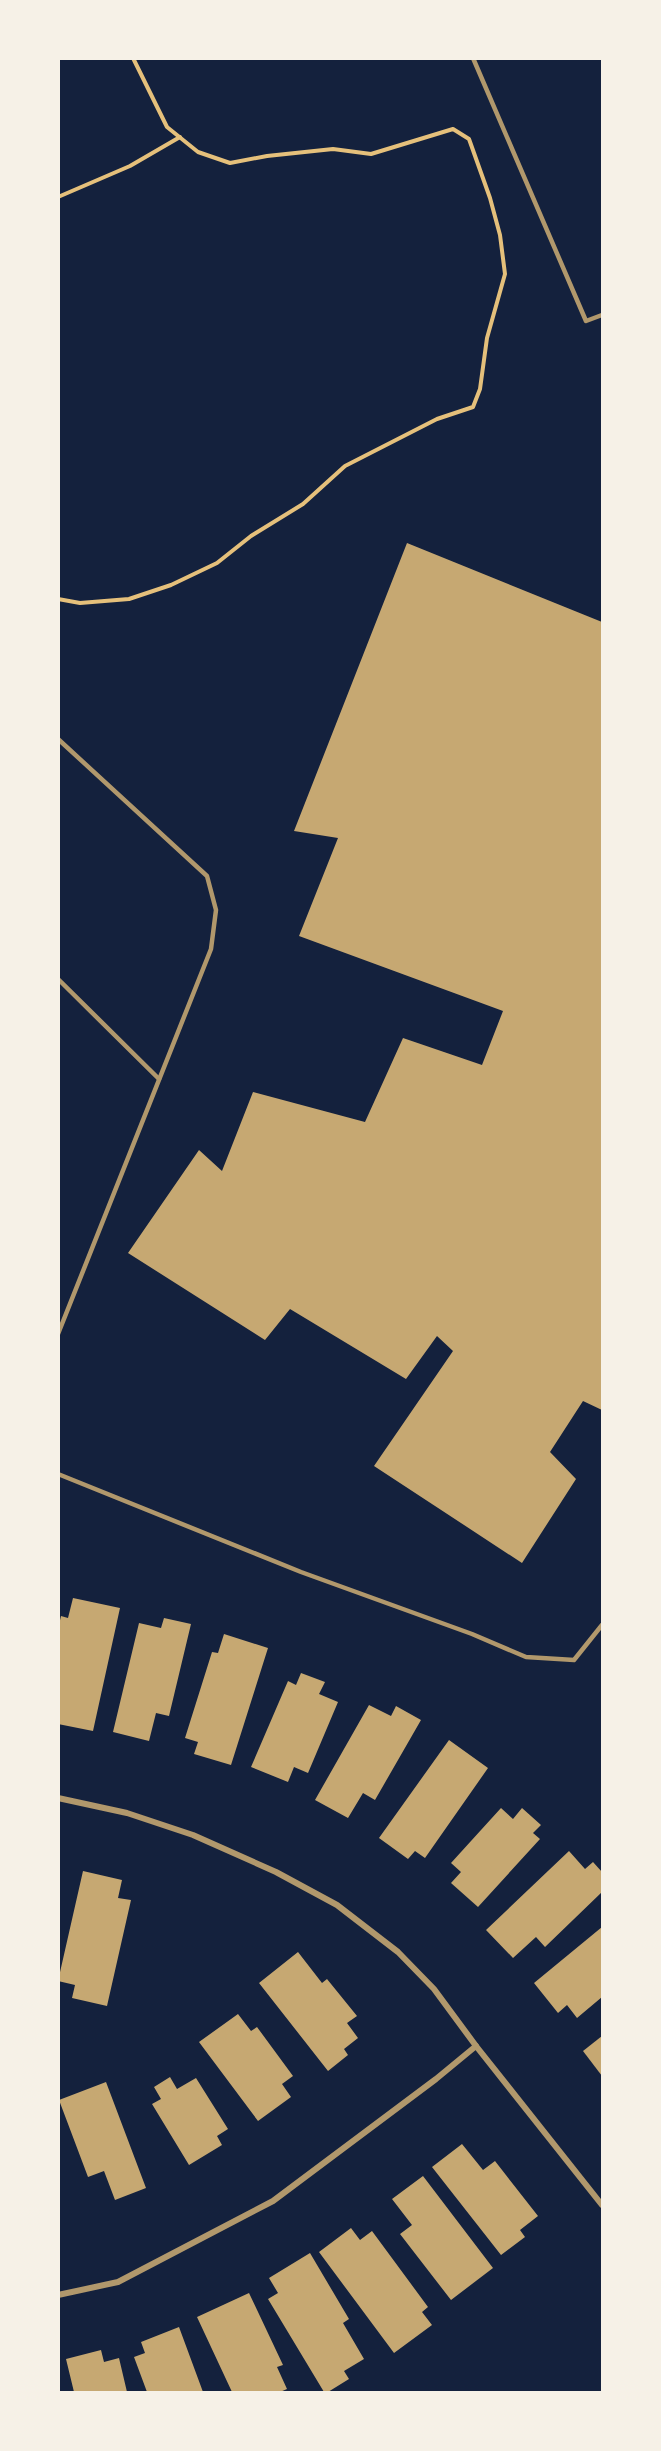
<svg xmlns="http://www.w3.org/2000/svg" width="661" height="2451" viewBox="0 0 661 2451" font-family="Poppins,sans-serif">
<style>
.building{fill:#c6a872}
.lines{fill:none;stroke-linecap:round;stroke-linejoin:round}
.path{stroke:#e5c07b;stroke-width:4}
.service{stroke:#b1986c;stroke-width:4.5}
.minor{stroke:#b1986c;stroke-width:6}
</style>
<rect width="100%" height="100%" fill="#14213d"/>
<g class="building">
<path d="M407 543 602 622V1410L583 1401 550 1452 576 1479 522 1563 374 1466 453 1351 437 1336 406 1379 290 1309 265 1340 128 1253 199 1150 222 1171 253 1092 365 1122 403 1038 482 1065 503 1011 299 936 338 838 294 831Z"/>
<path d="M73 1598 120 1608 93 1731 58 1724V1629L61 1616 68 1618Z"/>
<path d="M164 1618 191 1624 169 1716 156 1713 149 1741 113 1732 139 1623 161 1628Z"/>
<path d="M224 1634 268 1648 231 1765 194 1754 198 1742 185 1738 212 1652 218 1653Z"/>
<path d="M301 1673 325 1682 319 1694 338 1702 308 1773 294 1767 288 1782 251 1767 288 1681 296 1685Z"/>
<path d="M369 1705 391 1716 396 1706 421 1720 375 1800 363 1793 348 1818 315 1800Z"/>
<path d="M449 1740 488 1768 425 1858 415 1851 408 1859 379 1838Z"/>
<path d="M501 1808 513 1819 522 1808 541 1825 533 1833 540 1839 478 1907 451 1883 461 1872 451 1863Z"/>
<path d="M569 1851 585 1869 593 1862 602 1872V1892L545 1947 536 1937 513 1958 486 1930Z"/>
<path d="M83 1871 122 1880 118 1898 131 1900 107 2006 72 1998 75 1985 58 1981Z"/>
<path d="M602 1927V1997L577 2018 567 2005 558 2013 534 1983Z"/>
<path d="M298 1952 322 1983 327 1979 357 2016 347 2023 358 2038 344 2049 348 2055 328 2071 259 1983Z"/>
<path d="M238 2014 251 2031 257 2027 293 2076 282 2084 291 2097 258 2121 199 2042Z"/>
<path d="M602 2036V2076L583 2051Z"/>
<path d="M170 2077 177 2089 196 2078 228 2129 217 2136 222 2145 189 2165 152 2104 161 2099 154 2087Z"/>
<path d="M106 2082 146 2188 115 2200 104 2171 88 2177 59 2100Z"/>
<path d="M462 2144 483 2170 495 2161 538 2216 520 2230 525 2237 501 2255 432 2167Z"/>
<path d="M423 2176 493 2268 451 2300 400 2234 412 2225 392 2199Z"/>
<path d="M351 2228 360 2240 372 2231 428 2307 422 2312 432 2325 394 2353 319 2252Z"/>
<path d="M310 2253 349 2319 343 2323 364 2359 344 2371 349 2379 328 2392H324L268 2299 278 2293 269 2278Z"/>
<path d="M249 2293 283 2365 277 2367 287 2389 280 2392H232L197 2317Z"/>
<path d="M179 2327 203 2392H147L134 2357 145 2353 141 2342Z"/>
<path d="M101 2350 104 2362 119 2358 127 2392H74L66 2359Z"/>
</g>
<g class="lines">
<g class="path">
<path d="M58 197 130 166 180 137"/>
<path d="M58 599 80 603 129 599 171 585 217 563 251 536 303 504 345 466 437 419 473 407 480 389 487 338 505 274 500 235 490 198 469 139 453 129 371 154 333 149 267 156 230 163 198 152 167 127 133 58"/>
</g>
<g class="service">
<path d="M473 58 586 321 602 315"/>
<path d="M58 739 207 876 216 910 211 949 58 1334"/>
<path d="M58 979 159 1079"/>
<path d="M58 1474 301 1572 472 1634 526 1657 574 1660 602 1625"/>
</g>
<g class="minor">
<path d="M58 1798 127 1813 193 1835 276 1872 337 1905 398 1952 434 1989 476 2046 602 2205"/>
<path d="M58 2295 118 2282 273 2201 436 2079 476 2046"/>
</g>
</g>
<rect width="661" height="2451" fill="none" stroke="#f6f1e7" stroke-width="120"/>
</svg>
